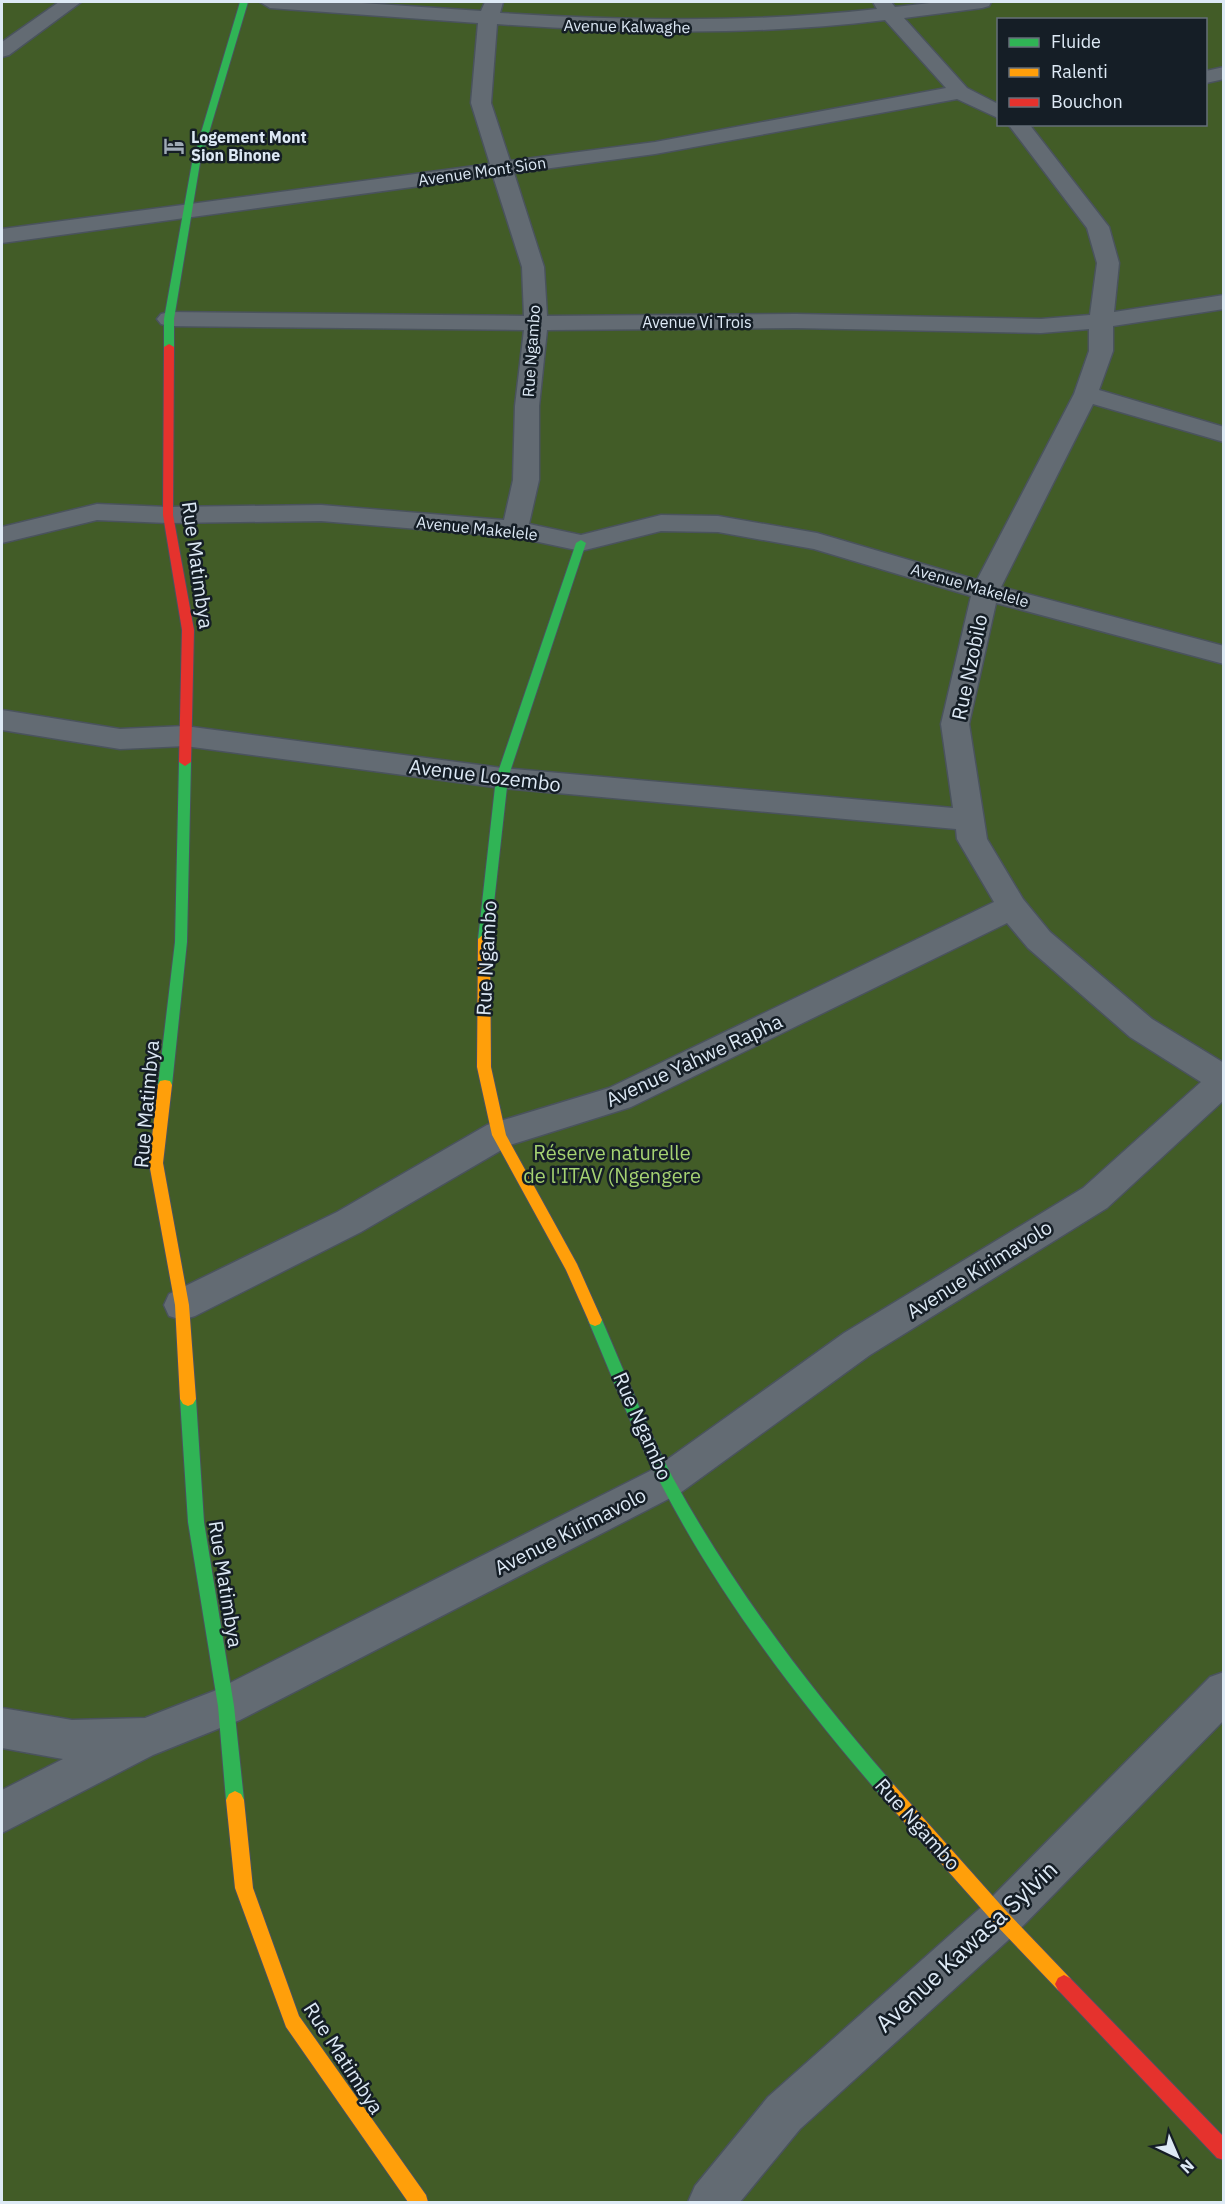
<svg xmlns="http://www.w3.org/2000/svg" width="1225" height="2204" viewBox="0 0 1225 2204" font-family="'IBM Plex Sans',sans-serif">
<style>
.green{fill:#425c27;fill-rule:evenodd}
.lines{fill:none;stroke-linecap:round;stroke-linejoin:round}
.street-casing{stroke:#4a535d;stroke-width:3}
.fast-casing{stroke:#4a535d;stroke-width:2}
.slow-casing{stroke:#4a535d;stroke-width:2}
.jam-casing{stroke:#4a535d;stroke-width:2}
.street{fill:#636b73;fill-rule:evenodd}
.fast{fill:#30b455;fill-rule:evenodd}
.slow{fill:#ff9f0a;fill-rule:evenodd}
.jam{fill:#e5322d;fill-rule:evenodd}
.labels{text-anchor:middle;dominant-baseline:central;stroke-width:5;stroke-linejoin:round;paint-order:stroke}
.far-street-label{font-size:16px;fill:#dde9f5;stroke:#151e26}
.far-poi-label{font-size:16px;font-weight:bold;fill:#dde9f5;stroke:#151e26;text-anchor:start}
.street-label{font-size:20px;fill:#dde9f5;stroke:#151e26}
.park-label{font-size:20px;fill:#a5d272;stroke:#151e26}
.near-street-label{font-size:24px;fill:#dde9f5;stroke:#151e26}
</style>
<rect width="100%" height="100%" fill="#2c3742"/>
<path class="green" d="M2 2H1223V2202H2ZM998 20H1206V124H998Z"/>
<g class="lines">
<g class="street-casing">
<g id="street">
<path d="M59 2H81L9 55 2 57V42Z"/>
<path d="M260 2H347L481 11 485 2H503L500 13C626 21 751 23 877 9L873 2H891L895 7 939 2H991L989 6 982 8 904 18 967 88 998 104V118L957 99 655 154 514 173 544 267 547 316 796 314 1041 319 1090 315 1097 263 1087 228 1008 124H1029L1109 227 1119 263 1114 312 1224 295V309L1113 326V351L1099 390 1224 427V442L1093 404 1001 587 1224 646V664L996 603 969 724 987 839 1023 899 1050 932 1152 1019 1224 1063V1100L1107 1208 870 1355 680 1493 240 1720 153 1755 2 1833V1790L63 1759 2 1748V1708L72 1720 145 1718 214 1691 654 1469 844 1333 1083 1188 1201 1082 1130 1037 1028 948 1007 923 631 1107 510 1145 361 1232 195 1316 182 1320 169 1316 164 1305 169 1294 337 1212 487 1125 609 1088 994 902 957 839 956 829 502 788 185 746 120 749 2 730V710L120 729 185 726 502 768 953 808 941 724 971 596 814 549 718 532 661 531 581 551 515 537 321 521 168 523 97 520 2 543V527L97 504 168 507 321 505 504 520 513 480 515 406 524 330 169 326 161 324 157 319 161 314 169 312 524 316 522 267 493 176 2 243V229L490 164 471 103 478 23 270 8ZM885 20 946 88 655 142 510 161 491 103 497 24C627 33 755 36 885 20ZM796 328 1041 333 1089 329V351L1074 394 977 580 817 533 718 516 661 515 581 535 529 524 539 480V406L547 330Z"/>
<path d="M1224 67V79L1206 83V71Z"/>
<path d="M1224 1672V1720L1016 1933 800 2129 740 2202H688L695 2186 768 2097 986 1903 1210 1677Z"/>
</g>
</g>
<g class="fast-casing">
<g id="fast">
<path d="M240 2H248L200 163 174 319V347L169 350 164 347V319L192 163Z"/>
<path d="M581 540 586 543 508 778 490 939 484 944 478 939 496 778 576 543Z"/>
<path d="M185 758 191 762 187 942 172 1085 170 1089H160L158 1085 175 942 179 762Z"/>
<path d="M595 1314 600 1316 602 1320C625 1373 646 1427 673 1478 734 1589 811 1690 894 1785L897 1791 894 1797 888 1800 882 1797C799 1701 721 1599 662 1486 633 1432 612 1376 588 1320L590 1316Z"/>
<path d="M188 1392 193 1394 196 1399 204 1522 234 1706 244 1800 241 1806 235 1809 229 1806 226 1800 218 1706 188 1522 180 1399 183 1394Z"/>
</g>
</g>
<g class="slow-casing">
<g id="slow">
<path d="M484 934 490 939 491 1067 506 1135 577 1264 602 1320 600 1324 595 1326 590 1324 566 1270 492 1135 477 1067 478 939Z"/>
<path d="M165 1080 170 1081 172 1085 163 1163 189 1305 196 1399 193 1404 188 1406 183 1404 180 1399 175 1305 149 1163 158 1085 160 1081Z"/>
<path d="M888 1782 894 1785 1007 1912 1070 1978 1073 1984 1070 1990 1064 1993 1058 1990 995 1924 882 1797 879 1791 882 1785Z"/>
<path d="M235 1791 241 1794 244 1800 253 1888 299 2016 426 2195 428 2202H408L286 2027 235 1888 226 1800 229 1794Z"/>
</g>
</g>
<g class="jam-casing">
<g id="jam">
<path d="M169 344 174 347 173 515 194 630 191 762 185 766 179 762 182 630 163 515 164 347Z"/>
<path d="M1064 1975 1070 1978 1224 2137V2160L1217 2158 1058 1990 1055 1984 1058 1978Z"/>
</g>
</g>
<use href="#street" class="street"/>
<use href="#fast" class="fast"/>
<use href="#slow" class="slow"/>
<use href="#jam" class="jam"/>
</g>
<defs>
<g id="hotel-bare" transform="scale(1.62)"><path d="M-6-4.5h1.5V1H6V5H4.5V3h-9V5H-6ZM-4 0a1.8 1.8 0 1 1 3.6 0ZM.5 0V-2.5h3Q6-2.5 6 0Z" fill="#9fabb6" stroke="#151e26" stroke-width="2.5" paint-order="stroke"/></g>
</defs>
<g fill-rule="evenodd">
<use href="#hotel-bare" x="174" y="146"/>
</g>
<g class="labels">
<g class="far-street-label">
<text transform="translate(627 26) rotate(1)">Avenue Kalwaghe</text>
<text transform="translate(482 171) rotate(-8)">Avenue Mont Sion</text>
<text x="697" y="322">Avenue Vi Trois</text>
<text transform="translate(531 351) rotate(-86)">Rue Ngambo</text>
<text transform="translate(477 528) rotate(6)">Avenue Makelele</text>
<text transform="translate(970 585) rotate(16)">Avenue Makelele</text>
</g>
<g class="far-poi-label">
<text x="191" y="137">Logement Mont<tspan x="191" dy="18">Sion Binone</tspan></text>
</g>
<g class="street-label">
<text transform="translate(198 565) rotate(82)">Rue Matimbya</text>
<text transform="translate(969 667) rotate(-78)">Rue Nzobilo</text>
<text transform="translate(485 775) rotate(7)">Avenue Lozembo</text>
<text transform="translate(486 958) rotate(-87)">Rue Ngambo</text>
<text transform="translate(694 1060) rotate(-25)">Avenue Yahwe Rapha</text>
<text transform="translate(146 1104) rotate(-85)">Rue Matimbya</text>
<text transform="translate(979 1269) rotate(-32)">Avenue Kirimavolo</text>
<text transform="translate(643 1426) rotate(66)">Rue Ngambo</text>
<text transform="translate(570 1531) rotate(-27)">Avenue Kirimavolo</text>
<text transform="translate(226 1584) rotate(81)">Rue Matimbya</text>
<text transform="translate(918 1824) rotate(48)">Rue Ngambo</text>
<text transform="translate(344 2058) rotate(57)">Rue Matimbya</text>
</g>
<g class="park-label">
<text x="612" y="1152">Réserve naturelle<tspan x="612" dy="23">de l'ITAV (Ngengere</tspan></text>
</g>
<g class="near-street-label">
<text transform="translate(966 1946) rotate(-43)">Avenue Kawasa Sylvin</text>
</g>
</g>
<rect width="1225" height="2204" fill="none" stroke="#dde9f5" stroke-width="6"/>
<rect x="997" y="18" width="210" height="108" fill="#151e26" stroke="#656f79" stroke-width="1.5"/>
<rect x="1009" y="38" width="30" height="9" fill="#30b455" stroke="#656f79" stroke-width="1.5"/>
<text x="1051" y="48" font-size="18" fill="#dde9f5">Fluide</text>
<rect x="1009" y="68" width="30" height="9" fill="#ff9f0a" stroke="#656f79" stroke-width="1.5"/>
<text x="1051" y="78" font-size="18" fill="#dde9f5">Ralenti</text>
<rect x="1009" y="98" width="30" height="9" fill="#e5322d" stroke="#656f79" stroke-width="1.5"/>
<text x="1051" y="108" font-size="18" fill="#dde9f5">Bouchon</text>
<g transform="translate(1177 2156) rotate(136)" stroke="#151e26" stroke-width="4.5" paint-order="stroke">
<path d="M0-4.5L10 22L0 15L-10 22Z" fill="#dde9f5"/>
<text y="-9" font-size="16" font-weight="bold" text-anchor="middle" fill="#dde9f5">N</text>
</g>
</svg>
